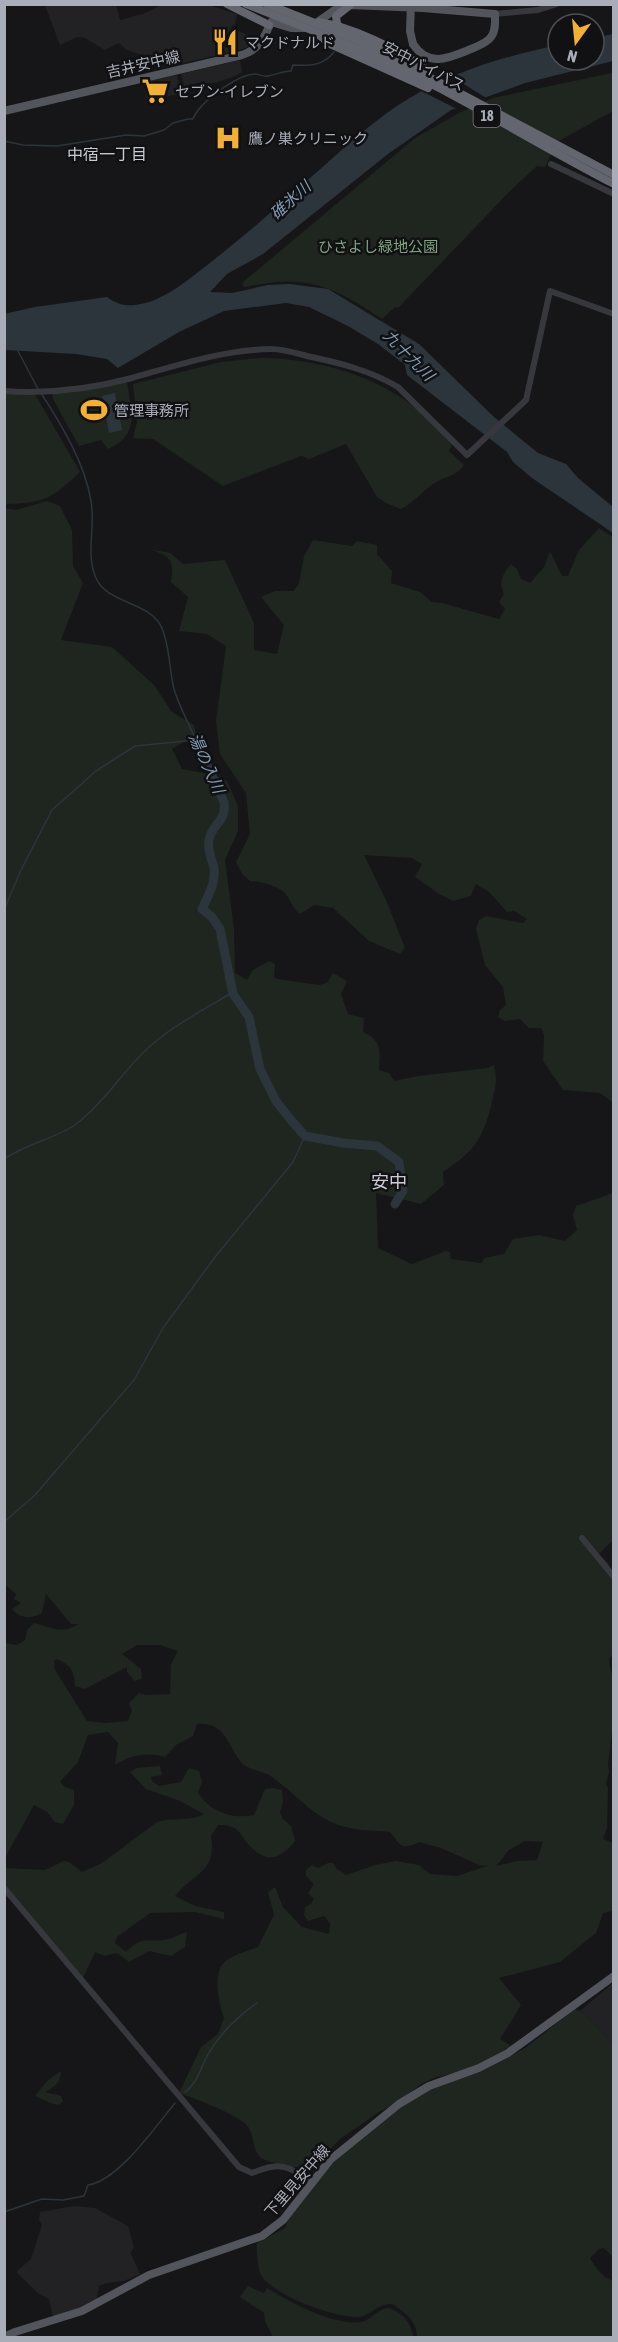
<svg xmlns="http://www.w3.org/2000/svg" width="618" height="2342" viewBox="0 0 618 2342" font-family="'Asap Condensed','Noto Sans JP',sans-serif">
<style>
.built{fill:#222225}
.green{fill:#1e261f;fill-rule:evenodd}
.water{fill:#2c353c}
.pier{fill:#161618}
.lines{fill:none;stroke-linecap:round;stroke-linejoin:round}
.stream{stroke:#2c353c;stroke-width:1.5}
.river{stroke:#2c353c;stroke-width:9}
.minor{stroke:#37383d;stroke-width:6}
.major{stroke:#53555c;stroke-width:8}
.highway{stroke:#63666e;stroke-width:8}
.major-bridge{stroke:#53555c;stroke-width:8}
.highway-bridge{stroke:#63666e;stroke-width:8}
.labels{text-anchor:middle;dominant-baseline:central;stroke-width:5;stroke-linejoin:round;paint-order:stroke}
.shield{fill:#111113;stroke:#7b7e86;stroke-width:1.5}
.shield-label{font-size:14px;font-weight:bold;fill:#a8adb8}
.poi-label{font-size:15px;fill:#a8adb8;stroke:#111113;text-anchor:start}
.street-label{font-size:15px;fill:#a8adb8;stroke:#111113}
.park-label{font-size:15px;fill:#7fa381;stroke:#111113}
.neighbourhood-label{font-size:16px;fill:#c9ccd4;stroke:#111113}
.water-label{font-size:16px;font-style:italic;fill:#7f9bb3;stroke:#111113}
.quarter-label{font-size:18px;fill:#c9ccd4;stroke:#111113}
</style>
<rect width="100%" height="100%" fill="#161618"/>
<g class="built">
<path d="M45 5H116L120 20 143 14 161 5H208L237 14 235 24 230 28 256 38 246 48 184 63 139 54 127 50 119 43 105 50 85 38 77 37 60 45Z"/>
<path d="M240 60 242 72 233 77 214 83H197L184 86 181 74Z"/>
<path d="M177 75 180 91 178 94 147 101 144 82Z"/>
<path d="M613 1983V2044L580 2011Z"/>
<path d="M74 2206 95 2208 128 2226 134 2248 130 2252 140 2274 124 2281 107 2283 99 2286 97 2299 81 2308 53 2317 49 2299 39 2294 16 2272 31 2259 42 2225 39 2220 40 2212Z"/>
</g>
<g class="green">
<path d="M612 73 613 111 557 142 545 167 537 166 511 190 398 308 395 307 382 319C333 286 305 273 246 287L243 286 242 283 415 138 459 113 493 98Z"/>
<path d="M261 358C314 358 380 376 420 412 431 422 441 434 452 445L449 451 464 465C457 475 449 476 440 480 425 487 416 502 401 509L386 503 377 497 346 444 309 459 301 456 223 486 153 439 133 438 137 422 133 384 221 362Z"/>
<path d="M127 382C131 410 141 435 108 449L101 440 79 446 54 401 52 393Z"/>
<path d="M5 393 35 394 80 472C51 499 45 503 5 504Z"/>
<path d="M47 501 60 506 72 530 73 566 83 583 61 640 112 647 154 685 172 712 194 725 196 735 172 749 182 769 215 775 227 781 238 806V831L225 860 234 929 235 973 247 980 253 970 269 961 275 964 274 977 277 979 319 985 327 983 333 973 347 981 341 994 348 1014 364 1018 363 1032C383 1041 380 1052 379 1070L389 1073 394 1081 418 1076 488 1068 494 1065C498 1081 495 1090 491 1106 482 1141 473 1152 443 1172L444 1185 421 1204 376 1193 378 1248 412 1264 446 1251 450 1252 451 1259 481 1263 485 1258 504 1254 513 1239 539 1235 565 1241 577 1230 573 1215 576 1206 613 1193 614 1539 599 1554 608 1563 614 1578 613 1654 609 1659 610 1668 613 1677 614 1713 608 1765 609 1772 606 1784 608 1788 607 1828 603 1839 613 1843V1911L603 1913 596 1933 560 1962 499 1978 521 2005 500 2039 511 2046 478 2066 458 2073 436 2077 421 2084 399 2102 379 2112 340 2139 310 2170C299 2167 267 2163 261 2158 252 2150 254 2136 249 2128 240 2115 196 2099 179 2093L201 2047 218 2034 224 2018C219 2004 211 1970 227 1960 236 1954 248 1951 258 1947L274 1915 268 1892 275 1887 283 1907 302 1927 329 1934 330 1924 324 1916 308 1921 304 1915 305 1907 311 1904 314 1899 308 1893 314 1884 306 1876V1870L312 1865 318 1868 328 1863H333L336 1868 346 1875 375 1865 396 1861 419 1865 430 1874 457 1876 487 1866 479 1865 441 1848 419 1842C399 1852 400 1843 390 1832 370 1830 350 1831 331 1822 308 1811 293 1792 272 1777 264 1771 251 1771 243 1764 228 1749 227 1721 197 1724L193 1736 176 1745 165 1757C145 1752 132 1755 115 1765L118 1743 108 1732 88 1735 78 1762 60 1782 65 1787 74 1790V1805L63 1824 55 1822 47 1812 34 1805 5 1858V1643L17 1645 25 1640 27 1630 34 1623C50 1627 65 1635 78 1624H71L46 1594 42 1613C32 1619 20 1619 12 1609L21 1603 14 1599 16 1594 4 1584V508L16 510ZM137 1645H160L178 1651 171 1664 170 1694 145 1695 139 1693 129 1703 132 1711 128 1721 105 1723 87 1721 55 1670 54 1662 56 1659C71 1665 74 1670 75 1686L85 1689 127 1667V1672L134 1681 142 1679 141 1669 122 1654ZM525 1841 543 1842 537 1860 517 1861 496 1866 509 1850Z"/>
<path d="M599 528 614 538 613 1103 600 1093 563 1090 543 1061 544 1035 541 1028H529L520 1019 505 1021 498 1017 500 1010 506 1005 503 987 485 965 476 929 479 920 486 916 523 923 527 919 514 911 507 912 489 892 476 884 471 896 453 901 439 894 415 877 422 864 412 858 364 855 386 900 405 948 400 954 369 941 333 908 314 905 300 914C293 908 291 902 286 894 280 886 260 881 250 881L242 874 236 862 250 834 246 793 220 754 216 721 226 646 207 634 179 631 188 597 171 582C175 559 170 556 149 549L170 553 183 564 225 560 254 623V650L277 654 284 625 261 597 275 591H294L299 583 304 556 313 540 352 546 357 541 377 545V554L392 571 391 583 420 592 432 602 442 603 499 619 505 609 499 602 504 594C498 581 503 574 511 564L517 569 521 579 530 583 544 567 550 551 562 576H568L579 550Z"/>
<path d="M160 1766 162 1775 151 1777 152 1781 159 1786 181 1782 189 1768 199 1771 202 1782 198 1792C208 1811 233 1820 254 1815L265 1789 274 1788 282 1790 283 1802 280 1813 283 1819 291 1826 295 1841C280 1860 266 1864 248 1844 244 1840 241 1833 236 1829 230 1825 224 1825 218 1825L211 1836C217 1872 195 1872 175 1896L195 1906 224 1912V1919L195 1912 150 1913 117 1937 115 1943 126 1952C143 1934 149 1944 168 1939 174 1938 180 1934 187 1932L185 1947 171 1956 149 1951 129 1962 117 1953 104 1956 95 1952 83 1978 5 1886 4 1868 45 1870 64 1861 69 1862 82 1872 102 1863 157 1822C173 1817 190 1822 204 1814L180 1801 146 1789 130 1772 136 1768Z"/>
<path d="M575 2009 580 2011 613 2044V2257L604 2248 599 2249 590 2258C595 2267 603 2278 613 2281V2337H417C417 2321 405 2312 392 2304 377 2303 371 2316 358 2317 335 2318 272 2295 261 2275 258 2270 256 2248 257 2243L285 2228 288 2220 332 2163 375 2127 418 2095 430 2088 481 2072 525 2048Z"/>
<path d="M61 2071C61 2083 54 2087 45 2092L61 2096 63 2101 59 2105 50 2103 35 2096 47 2081Z"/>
<path d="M248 2286 264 2293 267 2288C290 2302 333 2326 361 2322 372 2320 378 2307 390 2308 403 2314 412 2323 413 2337H273L265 2321 264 2313 240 2297Z"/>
</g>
<g class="water">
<path d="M613 34V61L525 83 451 110 388 154 263 254 227 274 210 292 232 293 268 285 290 284 328 289 419 344 494 417 538 453 566 464 578 478 613 507V533L532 478 513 462 507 452 407 375 405 365 378 344 348 326 309 307 286 303 224 311 179 332 118 368 107 359 76 354 5 350 4 314 35 307 107 297C118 305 127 307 141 304 165 300 192 277 211 262 251 231 288 197 326 164 352 141 378 117 408 99 454 71 506 56 558 45V60H594V38Z"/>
<path d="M115 393 122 430 109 433 102 396Z"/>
</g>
<path class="pier" d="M449 75 488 99 459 110 419 90Z"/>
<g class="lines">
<g class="stream">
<path d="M4 141 23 145 57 146 126 135 144 136 164 130 173 123 188 119H193C199 103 236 75 255 74 260 74 262 77 268 76 276 75 282 71 291 71L293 65C310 66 323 66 334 52"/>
<path d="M18 351 38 389"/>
<path d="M4 910 21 870 52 810 96 771 135 746 196 740C189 724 179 706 174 689 169 669 170 645 161 626 148 601 107 604 96 578 85 553 96 527 91 501 85 463 61 424 41 393"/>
<path d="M4 1159C26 1144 56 1138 75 1125 104 1103 122 1072 148 1048 170 1027 207 1008 233 992"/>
<path d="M4 1522 35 1495 134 1380 163 1328 215 1257 293 1162 305 1136"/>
<path d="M185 2092C199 2082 201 2065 210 2051 221 2033 239 2015 257 2003"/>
<path d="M4 2212 42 2199 63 2200 84 2196 88 2185C118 2181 156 2126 175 2103"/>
</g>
<path class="river" d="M196 740 224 802C227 822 212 823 209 840 207 850 212 859 214 868 216 884 208 895 202 909L212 917 220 929 233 994 249 1017 260 1069 276 1101 290 1119 305 1136 343 1143 377 1146 399 1162 403 1191 395 1204"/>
<g class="minor">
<path d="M495 14 538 10 557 4"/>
<path d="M551 164 614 194"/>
<path d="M4 391C47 394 91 389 132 378 178 365 223 350 271 349 283 349 296 353 307 356 340 363 369 370 398 387L467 455 526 400 550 291 614 314"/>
<path d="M582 1538 614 1577"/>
<path d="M4 1888 239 2167 252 2173C258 2171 264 2168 271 2167 286 2163 299 2174 312 2181"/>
</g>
<g class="major">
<path d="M316 23 336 9 350 5 423 8 495 14C495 21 496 31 491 37 487 43 478 46 471 49 449 58 429 68 413 44"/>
<path d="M4 111 242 55C260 49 264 38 271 22L291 28H305"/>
<path d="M4 2337 15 2332 82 2311 149 2275 262 2236 283 2220 330 2160 399 2104 429 2086 479 2068 508 2053 614 1976"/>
</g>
<g class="highway">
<path d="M227 4 269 25"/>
<path d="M319 22C355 28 391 47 423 66"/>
<path d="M340 27 337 24 336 16 350 5"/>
<path d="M317 33 328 43 428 88"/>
<path d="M365 43 614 175"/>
<path d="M362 50C449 89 529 140 614 184"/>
</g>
<path class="major-bridge" d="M411 4 410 31 413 44"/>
<g class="highway-bridge">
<path d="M246 4 362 50"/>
<path d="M267 4 365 43"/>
</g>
</g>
<defs>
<g id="restaurant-bare" transform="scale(2.07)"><path d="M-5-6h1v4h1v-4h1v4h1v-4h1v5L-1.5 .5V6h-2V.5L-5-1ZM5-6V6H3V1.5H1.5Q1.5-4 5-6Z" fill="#f2b134" stroke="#111113" stroke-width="2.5" paint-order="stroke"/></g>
<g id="supermarket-bare" transform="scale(2.07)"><path d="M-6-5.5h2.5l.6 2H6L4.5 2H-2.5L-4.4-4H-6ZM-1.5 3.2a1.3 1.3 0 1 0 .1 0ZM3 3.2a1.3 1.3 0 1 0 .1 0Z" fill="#f2b134" stroke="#111113" stroke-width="2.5" paint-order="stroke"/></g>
<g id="hospital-bare" transform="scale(2.07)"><path d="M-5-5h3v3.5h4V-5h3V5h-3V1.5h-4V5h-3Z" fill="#f2b134" stroke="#111113" stroke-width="2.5" paint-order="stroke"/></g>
<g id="stadium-bare" transform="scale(2.07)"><path d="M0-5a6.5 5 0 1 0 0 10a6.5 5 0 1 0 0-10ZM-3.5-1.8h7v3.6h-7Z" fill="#f2b134" stroke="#111113" stroke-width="2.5" paint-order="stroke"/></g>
</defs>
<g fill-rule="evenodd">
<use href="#restaurant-bare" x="225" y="42"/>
<use href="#supermarket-bare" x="155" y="91"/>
<use href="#hospital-bare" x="228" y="138"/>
<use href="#stadium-bare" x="94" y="410"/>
</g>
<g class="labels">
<rect class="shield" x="473.5" y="105" width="27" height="22" rx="4.5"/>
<g class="shield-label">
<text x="487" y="116">18</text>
</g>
<g class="poi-label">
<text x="245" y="42">マクドナルド</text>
<text x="175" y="91">セブン-イレブン</text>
<text x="248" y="138">鷹ノ巣クリニック</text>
<text x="114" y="410">管理事務所</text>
</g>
<g class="street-label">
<text transform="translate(143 64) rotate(-13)">吉井安中線</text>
<text transform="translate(424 66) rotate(27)">安中バイパス</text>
<text transform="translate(297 2181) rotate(-49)">下里見安中線</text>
</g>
<g class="park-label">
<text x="378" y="246">ひさよし緑地公園</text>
</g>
<g class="neighbourhood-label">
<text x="107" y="154">中宿一丁目</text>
</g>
<g class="water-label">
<text transform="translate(290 200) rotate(-42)">碓氷川</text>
<text transform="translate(409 355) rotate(45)">九十九川</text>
<text transform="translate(207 763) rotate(66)">湯の入川</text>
</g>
<g class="quarter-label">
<text x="389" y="1181">安中</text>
</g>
</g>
<rect width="618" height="2342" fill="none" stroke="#a8adb8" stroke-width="12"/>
<g transform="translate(576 42) rotate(195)"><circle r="28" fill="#111113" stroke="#4d4f55" stroke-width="1.5"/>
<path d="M0-4.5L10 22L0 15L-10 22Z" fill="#f2b134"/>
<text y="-9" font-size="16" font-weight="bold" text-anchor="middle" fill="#a8adb8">N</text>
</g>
</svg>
